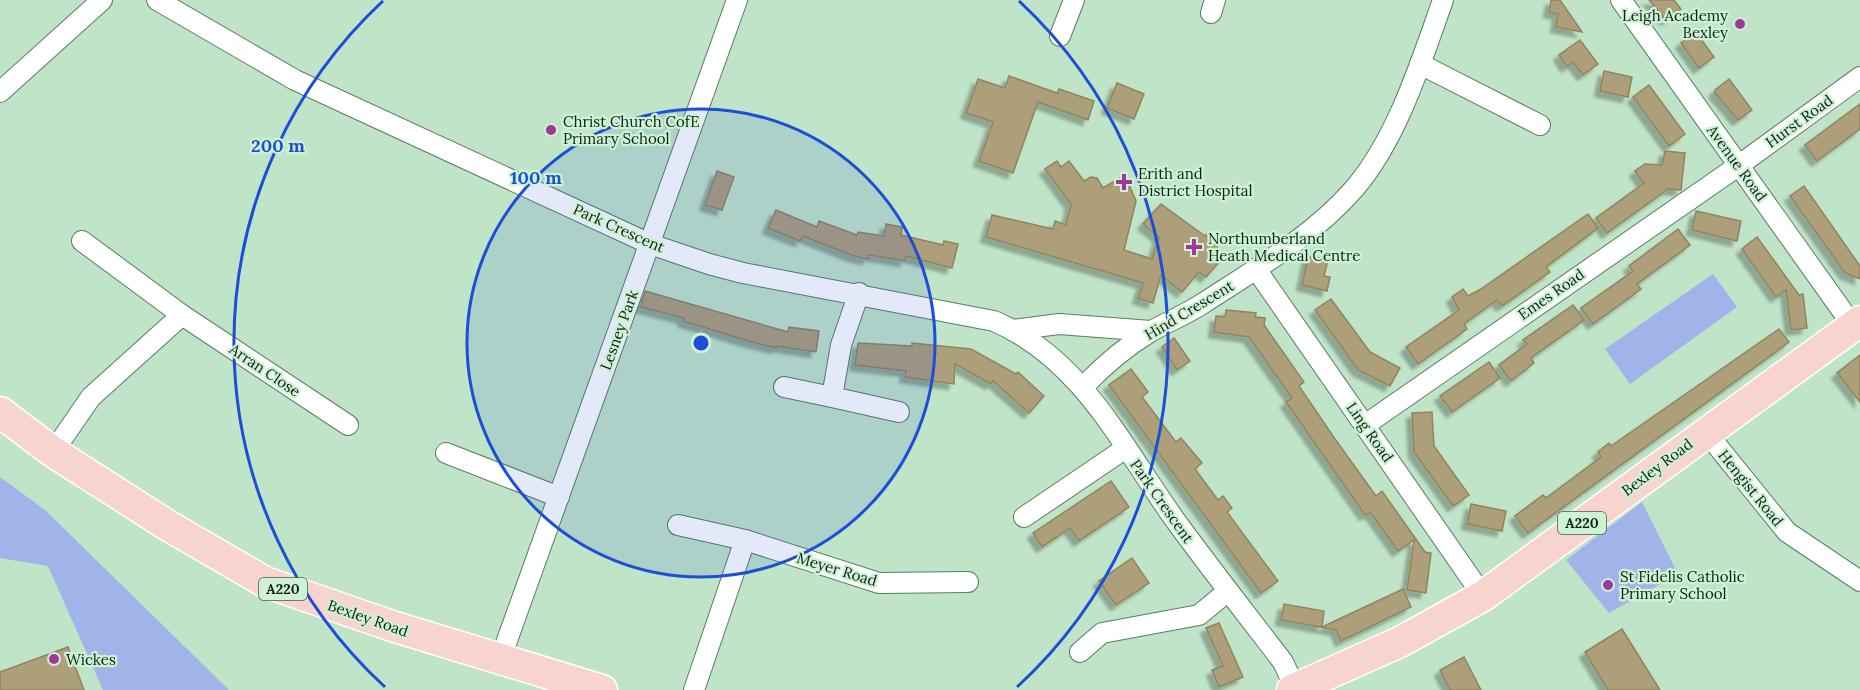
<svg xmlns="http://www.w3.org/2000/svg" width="1860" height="690" viewBox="0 0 1860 690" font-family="Lora,serif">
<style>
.green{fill:#a2b3e9}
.building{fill:#ac9f79;stroke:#91845f;stroke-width:1.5;filter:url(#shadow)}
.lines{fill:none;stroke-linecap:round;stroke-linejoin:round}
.street-casing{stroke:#5b7c62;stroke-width:22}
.primary-casing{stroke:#fff;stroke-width:33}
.street{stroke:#fff;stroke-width:20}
.primary{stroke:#f7d4ce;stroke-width:30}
.ring{fill:none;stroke:#1d4ed8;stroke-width:3}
.poi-dot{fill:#a13799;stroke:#cdf2d4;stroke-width:2}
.labels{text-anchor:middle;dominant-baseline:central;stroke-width:4.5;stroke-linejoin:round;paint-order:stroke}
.shield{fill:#cdf2d4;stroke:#495e4e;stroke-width:1.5}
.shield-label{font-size:14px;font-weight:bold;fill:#111f14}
.poi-label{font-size:15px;fill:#111f14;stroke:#cdf2d4;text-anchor:start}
.street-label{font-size:15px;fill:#111f14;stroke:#cdf2d4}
.centre{fill:#1d4ed8;stroke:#cdf2d4;stroke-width:3}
.ring-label{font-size:18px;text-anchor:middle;font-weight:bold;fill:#1d4ed8;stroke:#cdf2d4;stroke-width:4.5;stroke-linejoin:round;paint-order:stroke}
</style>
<defs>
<filter id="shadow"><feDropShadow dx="-5.5" dy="5.5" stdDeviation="1.5" flood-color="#0004"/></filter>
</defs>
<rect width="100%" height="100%" fill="#c0e4c7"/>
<g class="green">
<path d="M1713 274 1737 307 1630 384 1605 349Z"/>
<path d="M0 477 45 510 229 690H103L48 566 0 558Z"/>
<path d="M1642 502 1678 574 1609 613 1566 560Z"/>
</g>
<g class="building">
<path d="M1551 0H1560L1582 32 1556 27 1558 14 1549 12Z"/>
<path d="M1649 0H1674L1681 9 1666 20Z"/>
<path d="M1696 32 1714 57 1699 68 1681 43Z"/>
<path d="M1580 40 1598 64 1583 75 1573 62 1567 67 1559 55Z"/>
<path d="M1604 71 1632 77 1628 97 1600 91Z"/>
<path d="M1009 76 1057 93 1059 89 1094 101 1088 120 1038 102 1013 173 979 161 993 122 966 113 978 79 1005 88Z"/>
<path d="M1729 79 1752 110 1738 120 1715 93V90Z"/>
<path d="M1117 83 1144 94 1134 119 1107 108Z"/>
<path d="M1649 85 1685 134 1669 146 1633 97Z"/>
<path d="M1860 104V129L1817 161 1805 145Z"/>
<path d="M1665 151 1685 153 1681 190 1668 189 1607 233 1596 218 1644 183 1635 171 1645 164 1662 165Z"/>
<path d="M1057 161 1061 167 1069 161 1084 181 1091 177 1097 178 1103 188 1125 175 1136 201 1124 250 1152 259 1159 237 1143 224 1161 204 1205 236 1208 232 1219 241 1217 248 1225 255 1206 277 1199 272 1182 292 1161 275 1153 303 1138 298 1143 283 986 237 992 215 1053 229 1055 221 1066 225 1071 204 1045 169Z"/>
<path d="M717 171 734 177 722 210 705 205Z"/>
<path d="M1804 186 1860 266V279L1845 273 1790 196Z"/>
<path d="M776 210 817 227 819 221 857 235 858 232 884 236 886 224 902 227 901 235 943 245 944 241 958 244 952 268 906 256 905 261 869 255 868 259 854 256 803 236 800 241 768 228Z"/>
<path d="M1696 211 1741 221 1737 241 1692 230Z"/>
<path d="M1588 214 1598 228 1546 267 1550 272 1502 306 1497 300 1464 324 1467 329 1418 364 1406 347 1459 310 1452 297 1463 289 1468 296 1481 289Z"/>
<path d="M1678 229 1690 245 1637 284 1641 289 1593 324 1581 308 1633 271 1629 266Z"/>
<path d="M1757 237 1799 295 1803 294 1807 328 1791 330 1786 290 1776 297 1742 249Z"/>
<path d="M1308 256 1328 260 1324 276 1330 277 1327 291 1302 285Z"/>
<path d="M645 291 788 332 789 327 819 331 816 352 776 346V348L748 341 683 321 684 318 641 307Z"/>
<path d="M1331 299 1370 352 1400 368 1390 386 1358 370 1315 310Z"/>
<path d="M1573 305 1584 320 1531 358 1534 363 1511 381 1499 365 1527 344 1523 340Z"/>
<path d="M1226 310 1256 313 1255 317 1265 318 1264 325 1304 382 1299 386 1335 439 1376 496 1382 491 1425 552 1431 553 1426 593 1407 590 1414 540 1398 551 1370 512 1365 515 1286 402 1292 398 1249 337 1214 332 1216 316 1225 317Z"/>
<path d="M1779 329 1789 342 1528 533 1515 516 1543 495 1546 498 1601 457 1598 452 1609 443 1611 446Z"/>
<path d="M1174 338 1190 361 1177 370 1162 347Z"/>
<path d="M858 343 912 346V343L971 349 1016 374 1018 372 1044 396 1029 413 993 381 991 384 955 364 954 384 905 377 906 371 855 365Z"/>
<path d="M1860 355V402L1837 373Z"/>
<path d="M1489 362 1500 378 1452 412 1440 396Z"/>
<path d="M1131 369 1148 392 1142 397 1176 442 1181 438 1202 463 1195 469 1218 500 1223 496 1232 508 1227 512 1278 581 1261 593 1109 385Z"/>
<path d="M1432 412 1434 446 1469 495 1453 506 1414 452 1412 413Z"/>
<path d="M1111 481 1129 507 1079 541 1070 528 1042 547 1033 533Z"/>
<path d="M1471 504 1506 511 1502 531 1467 524Z"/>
<path d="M1132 558 1149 583 1116 605 1099 581Z"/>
<path d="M1403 589 1411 607 1341 641 1336 630 1281 620 1284 604 1324 611 1322 627Z"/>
<path d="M1219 623 1243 677 1219 687 1212 670 1223 666 1206 628Z"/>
<path d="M1622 629 1660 690H1608L1585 652Z"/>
<path d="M68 647 84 690H0V672Z"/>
<path d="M1464 657 1481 690H1450L1440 670Z"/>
</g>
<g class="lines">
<g class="street-casing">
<g id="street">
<path d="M157 0 295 80 650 244 709 264 743 273 994 321C1082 359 1122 446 1175 520 1210 568 1247 615 1283 662L1295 688"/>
<path d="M1621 0 1853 326"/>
<path d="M1211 13 1215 0"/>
<path d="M1060 36 1074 0"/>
<path d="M1420 64 1540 125"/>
<path d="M0 92 102 0"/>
<path d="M82 241 182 315 348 425"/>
<path d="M1256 269 1483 596"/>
<path d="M859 293 841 345 832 397 899 412"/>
<path d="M1012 330 1059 324 1151 331"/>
<path d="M784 387 832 397"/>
<path d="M1083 387C1103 366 1125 347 1150 332 1167 322 1185 315 1202 304 1254 270 1312 237 1354 189 1397 139 1421 62 1443 0"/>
<path d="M1365 425 1738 166 1860 77"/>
<path d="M1706 432 1787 532 1860 581"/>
<path d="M53 452 91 397 182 315"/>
<path d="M446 453 559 497"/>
<path d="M1024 517 1126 448"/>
<path d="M678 525 745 540 879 583 968 582"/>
<path d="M1080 652 1102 633 1199 615 1228 591"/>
<path d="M500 660 737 0"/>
<path d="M694 690 745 540"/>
</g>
</g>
<g class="primary-casing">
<g id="primary">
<path d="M0 412 53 452 167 525 265 582 392 626 602 690"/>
<path d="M1292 690 1400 642 1483 596 1860 321"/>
</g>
</g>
<use href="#street" class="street"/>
<use href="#primary" class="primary"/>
</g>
<circle cx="701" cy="343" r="234" fill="#1d4ed8" fill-opacity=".12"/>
<g class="ring">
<circle cx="701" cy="343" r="234"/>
<path d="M385 687A467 467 0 0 1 383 1M1019 1A467 467 0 0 1 1017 687"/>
</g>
<g class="poi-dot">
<circle cx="1740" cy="24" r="6"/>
<circle cx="551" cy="130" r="6"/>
<path d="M1121 173h6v6h6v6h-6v6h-6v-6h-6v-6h6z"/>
<path d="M1191 238h6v6h6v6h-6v6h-6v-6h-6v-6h6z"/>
<circle cx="1608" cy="585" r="6"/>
<circle cx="54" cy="659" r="6"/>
</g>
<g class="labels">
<g class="shield">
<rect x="1558" y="512" width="48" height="22" rx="4.5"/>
<rect x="259" y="578" width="48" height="22" rx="4.5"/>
</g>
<g class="shield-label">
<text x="1582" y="523">A220</text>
<text x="283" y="589">A220</text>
</g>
<g class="poi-label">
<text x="1728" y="15" text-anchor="end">Leigh Academy<tspan x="1728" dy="17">Bexley</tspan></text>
<text x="563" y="121">Christ Church CofE<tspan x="563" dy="17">Primary School</tspan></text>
<text x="1138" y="173">Erith and<tspan x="1138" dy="17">District Hospital</tspan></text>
<text x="1208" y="238">Northumberland<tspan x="1208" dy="17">Heath Medical Centre</tspan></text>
<text x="1620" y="576">St Fidelis Catholic<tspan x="1620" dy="17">Primary School</tspan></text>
<text x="66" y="659">Wickes</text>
</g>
<g class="street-label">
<text transform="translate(1799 121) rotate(-36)">Hurst Road</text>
<text transform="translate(1737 163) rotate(54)">Avenue Road</text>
<text transform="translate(619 228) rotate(24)">Park Crescent</text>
<text transform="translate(1551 294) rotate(-35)">Emes Road</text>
<text transform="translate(1189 310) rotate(-31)">Hind Crescent</text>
<text transform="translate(619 330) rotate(-70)">Lesney Park</text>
<text transform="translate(265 370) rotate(34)">Arran Close</text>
<text transform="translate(1370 432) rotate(55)">Ling Road</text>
<text transform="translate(1657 467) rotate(-37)">Bexley Road</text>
<text transform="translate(1751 488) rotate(51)">Hengist Road</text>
<text transform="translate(1162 501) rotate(55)">Park Crescent</text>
<text transform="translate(837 569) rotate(17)">Meyer Road</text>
<text transform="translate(368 618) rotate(19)">Bexley Road</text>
</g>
</g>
<circle cx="701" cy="343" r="9" class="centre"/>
<g class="ring-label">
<text x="278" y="152">200 m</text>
<text x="536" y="184">100 m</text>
</g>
</svg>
